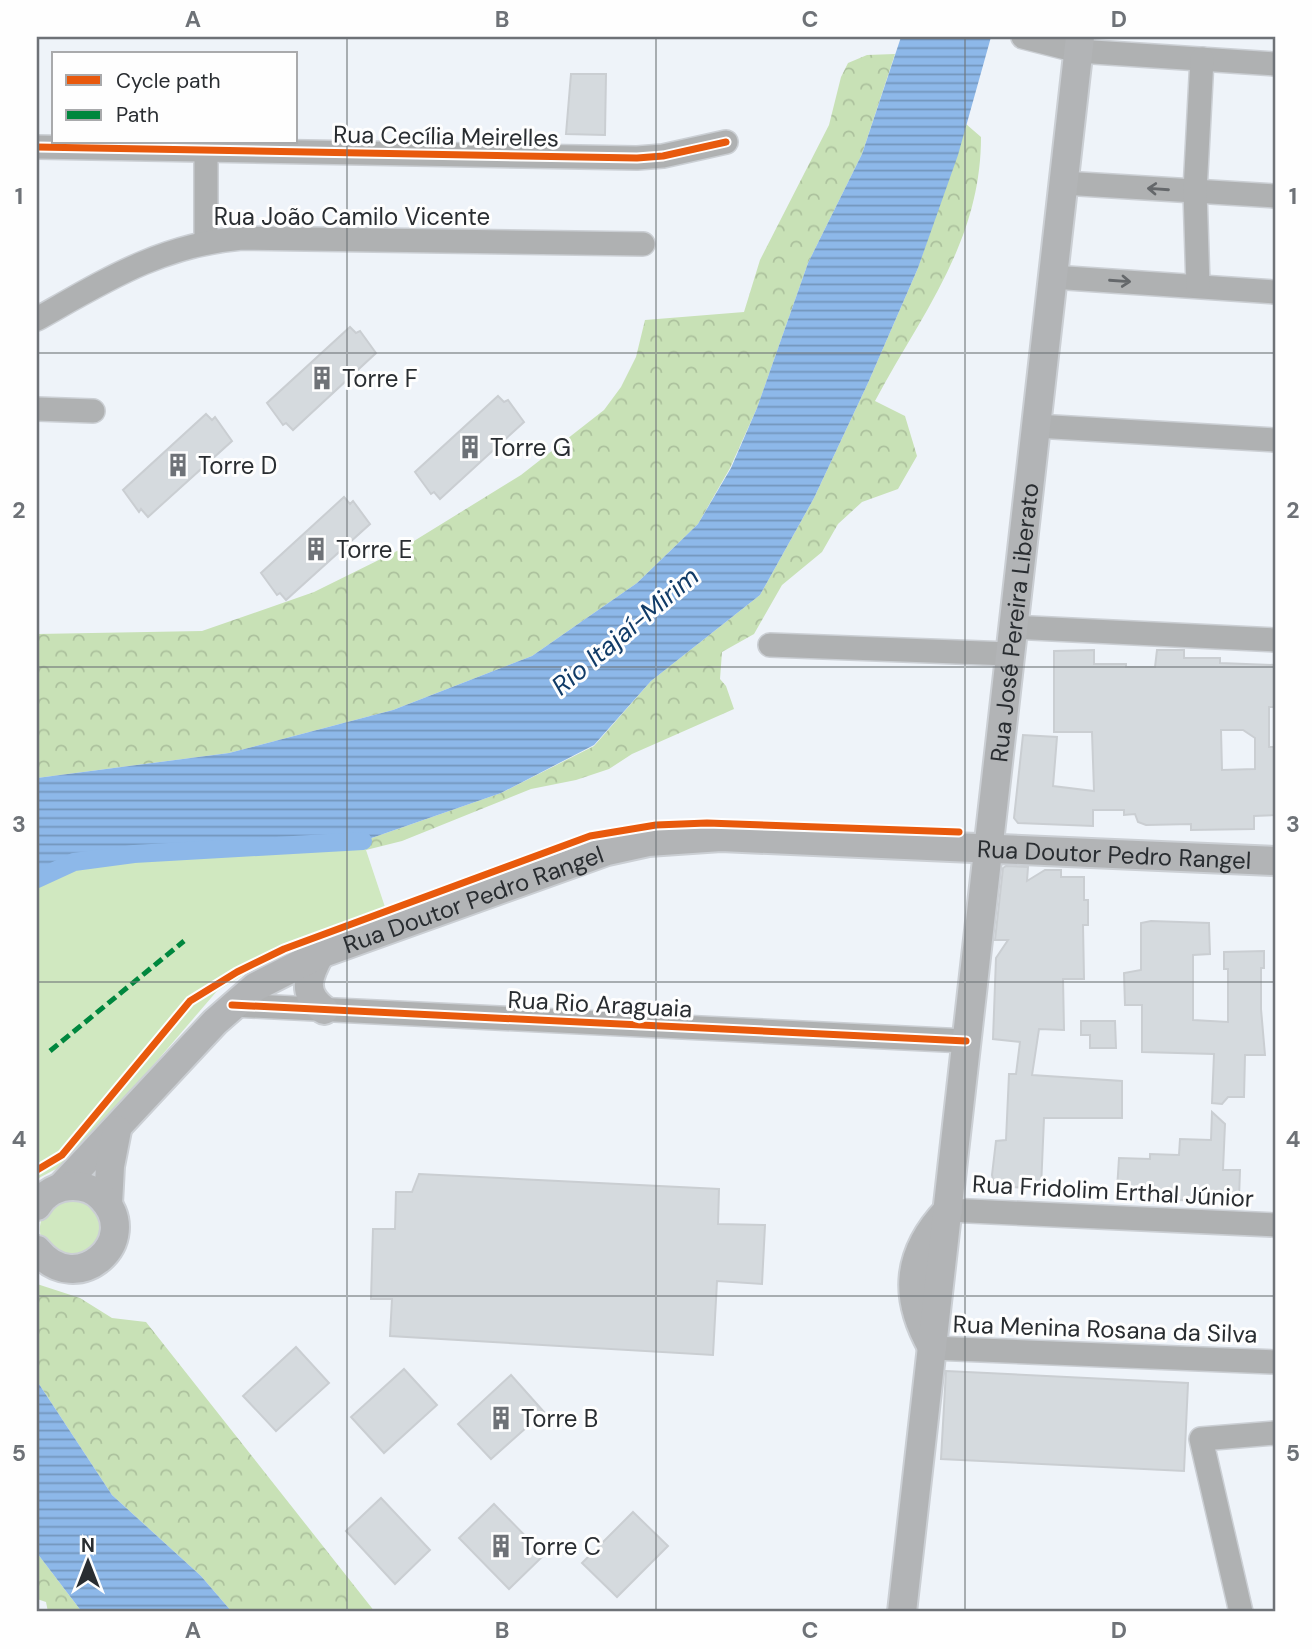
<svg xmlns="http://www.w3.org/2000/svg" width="1312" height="1649" viewBox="0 0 1312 1649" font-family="'DM Sans',sans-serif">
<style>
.green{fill:#d0e8c0}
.forest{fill:url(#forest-crowns)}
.water{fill:url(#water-rules)}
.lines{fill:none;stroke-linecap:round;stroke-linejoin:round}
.canal{stroke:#8db8e9;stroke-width:18}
.building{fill:#d5dade;stroke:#caced2;stroke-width:2;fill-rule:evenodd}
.minor-casing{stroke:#cbcfd4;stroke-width:26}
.major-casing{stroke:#cbcfd4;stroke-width:32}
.minor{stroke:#afb1b2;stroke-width:23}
.major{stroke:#b2b4b6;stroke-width:28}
.quiet{stroke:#00873e;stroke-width:5;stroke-dasharray:10 5;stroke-linecap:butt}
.cycleway-casing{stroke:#fefefe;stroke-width:11}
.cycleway{stroke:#e8590c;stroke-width:7}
.oneway{stroke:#65686b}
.grid{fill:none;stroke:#6e7277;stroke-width:2;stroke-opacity:0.55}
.labels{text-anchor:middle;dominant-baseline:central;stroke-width:6;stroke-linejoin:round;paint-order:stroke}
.street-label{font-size:24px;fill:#292d31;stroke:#fefefe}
.poi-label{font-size:24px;fill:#292d31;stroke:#fefefe;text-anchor:start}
.water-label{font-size:26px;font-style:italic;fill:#113b67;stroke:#fefefe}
.neatline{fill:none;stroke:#6e7277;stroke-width:2.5}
.grid-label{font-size:23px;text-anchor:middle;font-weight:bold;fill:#6e7277}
</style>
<defs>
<pattern id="forest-crowns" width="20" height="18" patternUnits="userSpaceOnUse" patternTransform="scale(1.75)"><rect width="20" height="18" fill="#c8e1b6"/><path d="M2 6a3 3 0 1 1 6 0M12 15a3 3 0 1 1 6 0" fill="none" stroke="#acc19d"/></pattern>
<pattern id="water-rules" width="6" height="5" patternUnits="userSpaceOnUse" patternTransform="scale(1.75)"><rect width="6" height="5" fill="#8db8e9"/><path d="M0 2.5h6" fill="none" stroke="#7396bd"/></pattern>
</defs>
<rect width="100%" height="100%" fill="#eef3f9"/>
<g class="green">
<path d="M363 841 387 913 278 954 217 991 71 1161 37 1179V879L74 862 134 854Z"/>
<path d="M60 1197 92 1201 107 1228 82 1261 43 1245C35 1222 43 1212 60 1197Z"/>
</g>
<g class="forest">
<path d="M895 54 862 154 808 263 757 408 730 468 698 524 637 583 532 656 393 710 229 753 37 778V634L202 631 314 592 401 549 521 475 604 410 621 387 636 357 645 320 744 312 760 260 829 125 841 77 848 63 867 55Z"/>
<path d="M966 124 981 137C981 242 922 313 875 401L905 416 917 456 898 489 862 502 838 524 822 552 782 585 754 634 722 652 720 679 726 686 734 709 632 754 609 769 576 780 531 789 402 841 366 850 363 841 501 793 594 746 651 681 760 595 814 498 868 383 918 268Z"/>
<path d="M37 1284 80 1298 112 1318 146 1322 375 1612H232L201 1576 112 1495 37 1381Z"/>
<path d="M37 1553 82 1612H48L46 1602 37 1599Z"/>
</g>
<g class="water">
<path d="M901 37H991L958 155 918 268 868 383 814 498 760 595 651 681 594 745 501 793 363 841 134 854 74 862 37 879V778L229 753 393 710 532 656 637 583 698 524 731 468 757 408 808 263 862 154Z"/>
<path d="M37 1381 112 1495 201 1576 232 1612H82L37 1553Z"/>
</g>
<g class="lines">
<path class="canal" d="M37 879 74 862 134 854 363 841"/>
</g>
<g class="building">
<path d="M571 74H606L605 135 566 134Z"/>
<path d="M350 327 356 333 360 331 376 353 293 430 286 423 283 425 267 403Z"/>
<path d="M498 396 504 402 508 400 524 422 440 499 434 492 431 494 415 472Z"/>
<path d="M206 414 212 420 215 417 232 441 148 517 141 509 139 512 123 490Z"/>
<path d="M344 497 350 504 353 501 370 524 286 600 280 593 277 595 261 573Z"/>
<path d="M1094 650V664H1126V667H1155L1157 650H1184V658H1220V663L1275 665V707H1269V747H1275V815L1254 816V829L1191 830V824L1146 825 1138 822 1135 814 1124 815V810H1093V826L1018 823 1014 818 1023 735 1057 737 1053 786 1094 791 1092 732H1054V651ZM1221 730H1243L1255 738V769L1222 770Z"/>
<path d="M1006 866 1028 867 1027 881 1045 870H1061V877H1084V900H1088V925H1083L1084 979H1063L1064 1030 1039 1029 1032 1075 1122 1081V1118H1044L1041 1188 1033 1189 994 1185 992 1175 996 1141 1006 1140 1009 1074H1016L1020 1042 993 1039 996 958 1008 940H995L1003 868Z"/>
<path d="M1151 921 1209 923 1210 954 1193 955V1020L1228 1022V969H1224V952L1264 951V968H1261V1009L1265 1055H1245L1244 1097H1228L1222 1104 1212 1103 1214 1054 1142 1052V1005H1125L1124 973 1141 970V923Z"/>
<path d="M1081 1021H1115L1116 1048H1090V1035H1081Z"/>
<path d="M1212 1112 1225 1124 1223 1170H1240L1239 1198 1210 1197 1209 1201 1147 1199V1191L1117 1190 1119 1158 1150 1159V1154L1179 1155 1180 1139 1211 1140Z"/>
<path d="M419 1174 719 1189 718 1224 765 1225 762 1284 717 1281 713 1355 390 1336 392 1299H371L373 1229H395L396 1192H412Z"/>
<path d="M296 1347 329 1383 276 1431 243 1396Z"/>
<path d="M404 1369 437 1405 384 1453 351 1417Z"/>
<path d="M946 1371 1188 1383 1184 1471 941 1459Z"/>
<path d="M511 1375 544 1412 491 1459 458 1424Z"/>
<path d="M381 1498 430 1550 395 1584 346 1531Z"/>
<path d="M494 1504 544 1555 509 1589 459 1538Z"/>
<path d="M633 1512 668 1546 617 1597 582 1563Z"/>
</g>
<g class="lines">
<g class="minor-casing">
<g id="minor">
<path d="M1023 37 1078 51 1275 64"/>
<path d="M37 147 637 158 663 156 726 142"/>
<path d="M1063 183 1275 196"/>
<path d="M206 241V151"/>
<path d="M1052 277 1275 292"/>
<path d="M1198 286 1195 191 1202 59"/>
<path d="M37 319C106 280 161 245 242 238L643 244"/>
<path d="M37 409 93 411"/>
<path d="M1036 426 1275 440"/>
<path d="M1013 627 1275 640"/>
<path d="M770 645 1010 654"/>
<path d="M232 1005 966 1041"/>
<path d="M948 1210 1275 1225"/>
<path d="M932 1348 1275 1362"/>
<path d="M1241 1612 1201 1439 1275 1433"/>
</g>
</g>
<g class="major-casing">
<g id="major">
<path d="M320 954C308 976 301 993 324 1010"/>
<path id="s1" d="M62 1186 215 1022 255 987 320 954 607 851 648 842 721 837 1275 861"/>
<path d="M108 1204 110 1166 117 1130"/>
<path d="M37 1206C45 1193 58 1186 73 1186 84 1186 95 1190 102 1198 143 1240 77 1300 37 1250"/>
<path d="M932 1347C903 1296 907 1253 948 1210"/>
<path id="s2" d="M902 1612 1080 37"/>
</g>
</g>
<use href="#minor" class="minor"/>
<use href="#major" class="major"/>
<path class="quiet" d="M50 1051 184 941"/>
<g class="cycleway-casing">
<g id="cycleway">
<path d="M37 147 637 158 663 156 726 142"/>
<path d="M232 1005 966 1041"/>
<path d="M37 1170 62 1155 190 1001 237 972 284 949 590 836 656 825 707 823 959 832"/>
</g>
</g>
<use href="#cycleway" class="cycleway"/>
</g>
<defs><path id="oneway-shaft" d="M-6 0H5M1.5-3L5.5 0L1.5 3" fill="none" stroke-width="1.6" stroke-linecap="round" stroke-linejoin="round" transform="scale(1.75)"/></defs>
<g class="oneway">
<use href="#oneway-shaft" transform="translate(1158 189) rotate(-176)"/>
<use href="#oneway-shaft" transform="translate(1120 281) rotate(4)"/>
</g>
<path class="grid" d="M347 37V1612M656 37V1612M965 37V1612M37 353H1275M37 667H1275M37 982H1275M37 1296H1275"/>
<defs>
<g id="building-bare" transform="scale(1.89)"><path d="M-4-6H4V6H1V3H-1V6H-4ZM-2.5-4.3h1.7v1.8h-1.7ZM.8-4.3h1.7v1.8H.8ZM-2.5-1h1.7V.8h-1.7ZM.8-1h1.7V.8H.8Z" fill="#6e7277" stroke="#fefefe" stroke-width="2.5" paint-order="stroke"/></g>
</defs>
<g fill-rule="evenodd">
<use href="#building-bare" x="322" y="378"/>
<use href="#building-bare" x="470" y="447"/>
<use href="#building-bare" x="178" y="465"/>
<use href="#building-bare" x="316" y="549"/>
<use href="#building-bare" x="501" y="1418"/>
<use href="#building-bare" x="501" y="1546"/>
</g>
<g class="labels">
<g class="street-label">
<text transform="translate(446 136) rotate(1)">Rua Cecília Meirelles</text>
<text x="352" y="216">Rua João Camilo Vicente</text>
<text stroke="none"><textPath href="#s2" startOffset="996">Rua José Pereira Liberato</textPath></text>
<text stroke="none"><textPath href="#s1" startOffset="1164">Rua Doutor Pedro Rangel</textPath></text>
<text stroke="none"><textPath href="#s1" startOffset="513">Rua Doutor Pedro Rangel</textPath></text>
<text transform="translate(600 1004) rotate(3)">Rua Rio Araguaia</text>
<text transform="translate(1113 1191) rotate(3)">Rua Fridolim Erthal Júnior</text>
<text transform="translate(1105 1329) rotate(2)">Rua Menina Rosana da Silva</text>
</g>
<g class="poi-label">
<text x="342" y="378">Torre F</text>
<text x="490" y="447">Torre G</text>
<text x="198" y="465">Torre D</text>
<text x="336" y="549">Torre E</text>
<text x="521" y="1418">Torre B</text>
<text x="521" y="1546">Torre C</text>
</g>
<g class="water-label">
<text transform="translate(625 631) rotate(-40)">Rio Itajaí-Mirim</text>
</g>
</g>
<rect width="1312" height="1649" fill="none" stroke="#fefefe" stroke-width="77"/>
<rect x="52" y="52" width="245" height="91" fill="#fefefe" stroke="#a9aaac" stroke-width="2"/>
<rect x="66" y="75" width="35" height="10" fill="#e8590c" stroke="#a9aaac" stroke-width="2"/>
<text x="116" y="88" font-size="21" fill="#292d31">Cycle path</text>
<rect x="66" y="110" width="35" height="10" fill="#00873e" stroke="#a9aaac" stroke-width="2"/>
<text x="116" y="122" font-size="21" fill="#292d31">Path</text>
<g transform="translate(88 1562)" stroke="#fefefe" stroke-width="5" paint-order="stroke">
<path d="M0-5L12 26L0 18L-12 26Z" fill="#292d31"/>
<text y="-10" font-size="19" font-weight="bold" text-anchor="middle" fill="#292d31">N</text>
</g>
<rect x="38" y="38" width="1236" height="1572" class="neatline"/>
<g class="grid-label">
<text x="193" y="27">A</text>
<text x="502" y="27">B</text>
<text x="810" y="27">C</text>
<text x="1119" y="27">D</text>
<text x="19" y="204">1</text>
<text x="1293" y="204">1</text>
<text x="19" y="518">2</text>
<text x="1293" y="518">2</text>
<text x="19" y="832">3</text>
<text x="1293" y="832">3</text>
<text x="19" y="1147">4</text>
<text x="1293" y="1147">4</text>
<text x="19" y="1461">5</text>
<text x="1293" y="1461">5</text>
<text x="193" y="1638">A</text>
<text x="502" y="1638">B</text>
<text x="810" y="1638">C</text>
<text x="1119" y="1638">D</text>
</g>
</svg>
